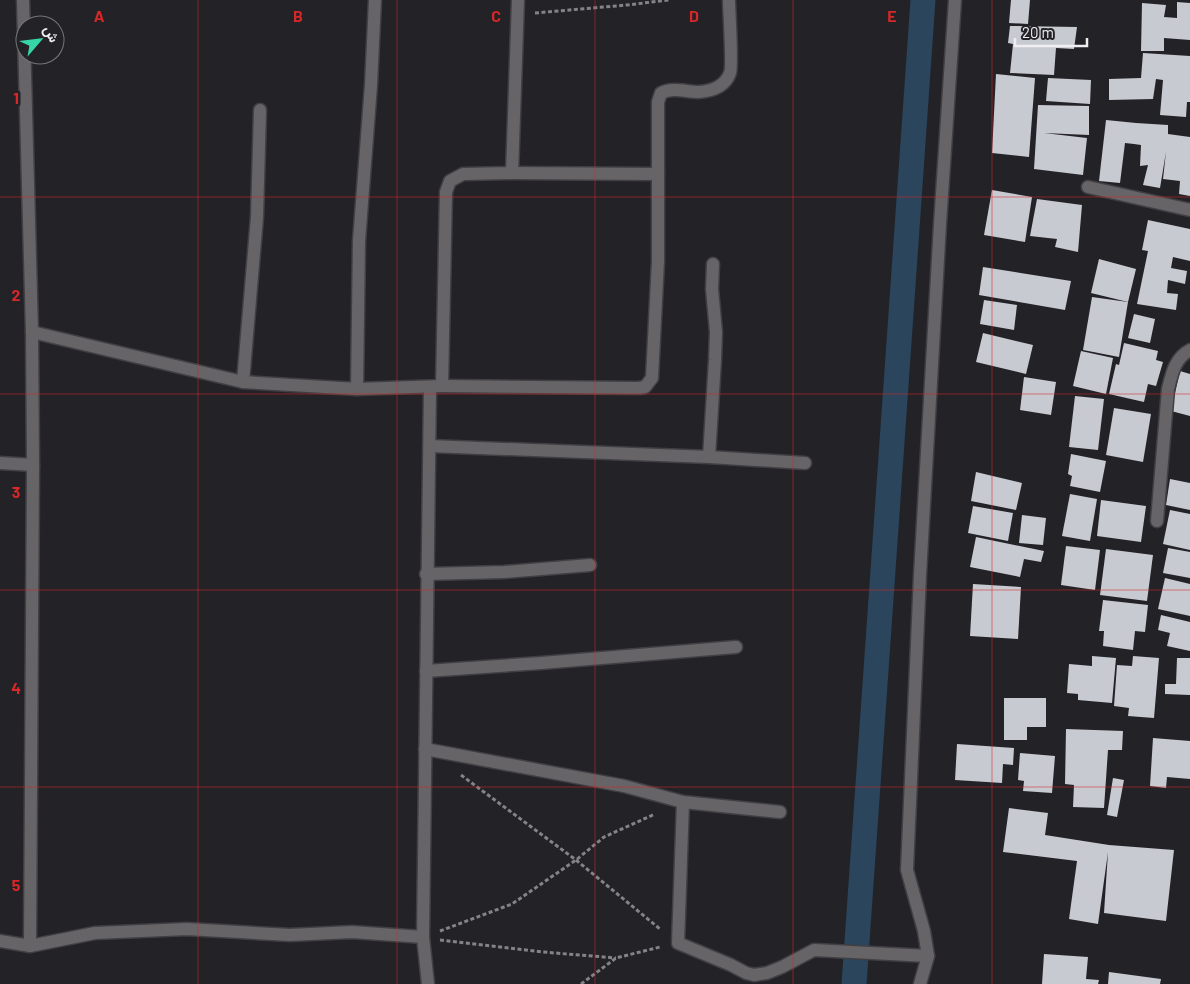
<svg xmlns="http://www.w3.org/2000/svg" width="1190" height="984" viewBox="0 0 1190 984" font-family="Barlow,Vazirmatn,sans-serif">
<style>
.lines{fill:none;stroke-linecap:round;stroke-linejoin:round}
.canal{stroke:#2a455c;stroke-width:25}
.building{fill:#c8cad1}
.street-casing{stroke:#403f43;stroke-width:15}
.path{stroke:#848387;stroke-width:3;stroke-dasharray:4 2.5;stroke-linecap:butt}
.street{stroke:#666466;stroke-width:12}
.grid{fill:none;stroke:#d62828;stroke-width:1;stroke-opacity:0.55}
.grid-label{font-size:16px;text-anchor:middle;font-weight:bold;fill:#d62828;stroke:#232227;stroke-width:5;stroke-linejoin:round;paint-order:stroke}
</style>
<rect width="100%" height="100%" fill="#232227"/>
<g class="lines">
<path class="canal" d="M854 984 923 0"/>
</g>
<g class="building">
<path d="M1011 0H1030L1028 24 1009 23Z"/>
<path d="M1177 2 1190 3V40L1164 38V51H1141L1142 3 1166 5 1164 17 1177 18Z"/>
<path d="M1010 26 1077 27 1074 49 1056 48 1054 75 1010 73 1013 44 1008 43Z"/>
<path d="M1143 53 1190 56V102H1187L1186 117 1160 115 1163 80 1156 79 1153 99 1109 100V79L1141 78Z"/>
<path d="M996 74 1035 78 1029 157 992 153Z"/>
<path d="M1048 78 1091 80 1090 104 1046 101Z"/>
<path d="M1038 105 1089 106V135L1044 133 1087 138 1083 175 1034 169Z"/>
<path d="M1106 120 1136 123 1168 125V134L1190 137V196L1179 194 1180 181 1163 179 1166 152 1160 188 1143 185 1148 165 1140 166 1141 145 1134 144 1125 143 1120 183 1099 181Z"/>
<path d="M992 190 1032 197 1025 242 984 235Z"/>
<path d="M1037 199 1082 205 1078 252 1055 247 1057 239 1030 236Z"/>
<path d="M1148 220 1190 229V261L1173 257 1171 268 1187 271 1185 284 1168 280 1167 293 1178 294 1176 310 1137 304 1148 251 1142 250Z"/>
<path d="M1099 259 1136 269 1128 302 1091 293Z"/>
<path d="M983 267 1071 281 1065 310 979 295Z"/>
<path d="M1092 297 1128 302 1119 357 1083 350Z"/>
<path d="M984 300 1017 305 1014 330 980 324Z"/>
<path d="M1134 314 1155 319 1150 343 1128 338Z"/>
<path d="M983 333 1033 345 1026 374 976 362Z"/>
<path d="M1124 343 1158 351 1156 360 1163 362 1156 386 1148 384 1144 402 1109 394 1116 364 1119 365Z"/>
<path d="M1081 351 1113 358 1106 394 1073 386Z"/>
<path d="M1180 371 1190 374V416L1171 411Z"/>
<path d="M1024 377 1056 382 1051 415 1020 410Z"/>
<path d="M1075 396 1104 399 1098 450 1069 447Z"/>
<path d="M1114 408 1151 414 1143 462 1106 455Z"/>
<path d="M1071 454 1106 461 1100 492 1070 486 1072 476 1068 474Z"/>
<path d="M976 472 1022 483 1016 510 971 501Z"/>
<path d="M1170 479 1190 483V510L1166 505Z"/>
<path d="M1070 494 1097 499 1090 541 1062 536Z"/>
<path d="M1101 500 1146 506 1141 542 1097 536Z"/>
<path d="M973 506 1013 513 1008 541 968 533Z"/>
<path d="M1170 510 1190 514V550L1163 544Z"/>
<path d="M1022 515 1046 518 1043 545 1019 543Z"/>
<path d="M976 537 1044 551 1041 562 1024 559 1020 577 970 567Z"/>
<path d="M1066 546 1100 550 1095 590 1061 585Z"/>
<path d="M1168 548 1190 552V578L1163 573Z"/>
<path d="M1106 549 1153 555 1147 601 1100 595Z"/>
<path d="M1165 578 1190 584V616L1158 609Z"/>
<path d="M973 584 1021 587 1018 639 970 636Z"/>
<path d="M1103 600 1148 605 1145 632 1135 631 1133 650 1103 646 1104 631H1099Z"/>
<path d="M1161 615 1190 622V651L1167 646 1170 633 1158 630Z"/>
<path d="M1092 656 1116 658 1112 703 1078 700V694L1067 693 1069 664 1092 666Z"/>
<path d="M1133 656 1159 658 1154 718 1128 716 1129 708 1114 706 1117 665 1132 666Z"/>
<path d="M1177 658H1190V695L1165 694V684H1176Z"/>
<path d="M1004 698H1046V727H1027V740H1004Z"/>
<path d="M1066 729 1123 731 1122 750H1108L1104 808 1073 807 1074 785 1065 784Z"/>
<path d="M1153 738 1190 741V779L1167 777 1166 788 1150 786Z"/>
<path d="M957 744 1014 748 1013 765 1003 764 1002 783 955 780Z"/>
<path d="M1020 753 1055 756 1052 793 1023 791 1024 781 1018 780Z"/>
<path d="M1113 778 1124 780 1117 817 1107 815Z"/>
<path d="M1009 808 1048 813 1045 835 1109 845 1174 850 1166 921 1104 913 1108 852 1098 924 1069 919 1077 861 1003 852Z"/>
<path d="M1044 954 1088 957 1086 979 1099 980 1098 984H1042Z"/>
<path d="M1109 972 1161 979 1160 984H1108Z"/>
</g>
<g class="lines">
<g class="street-casing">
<g id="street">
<path d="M23 0 32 332 33 465"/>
<path d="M658 174V102L661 93C673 87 686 92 699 92 712 91 725 87 730 73 733 66 729 12 729 0"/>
<path d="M1088 187 1190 210"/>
<path d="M32 332 243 382 257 217 260 110"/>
<path d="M243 382 357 389 359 241 371 85 375 0"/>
<path d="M442 386 639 388 645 387 652 378 658 261V174L512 173"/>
<path d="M357 389 442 386 446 192 450 181 463 174 512 173 518 0"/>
<path d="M430 446 709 457 715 360 716 332 712 289 713 264"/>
<path d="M709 457 805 463"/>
<path d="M0 463 33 465 30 946"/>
<path d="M1157 521 1168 389C1172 373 1175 358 1190 350"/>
<path d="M426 574 504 572 590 565"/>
<path d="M426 671 541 663 736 647"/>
<path d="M425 749 624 786 683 802 780 812"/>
<path d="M683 802 678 943 731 965 746 973 754 975 767 973 782 967 814 950 928 956"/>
<path d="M0 941 30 946 95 933 187 929 290 935 352 932 423 937"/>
<path d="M428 984 423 937 430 388"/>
<path d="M920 984 928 956 924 931 907 870 920 575 940 224 955 0"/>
</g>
</g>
<g class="path">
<path d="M535 13 627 5 669 0"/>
<path d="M461 775 576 860 660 929"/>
<path d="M440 931 512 904 576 860 604 837 655 814"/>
<path d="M440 940 543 952 616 958"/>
<path d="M581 984 616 958 660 947"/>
</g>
<use href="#street" class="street"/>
</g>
<path class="grid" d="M198 0V984M397 0V984M595 0V984M793 0V984M992 0V984M0 197H1190M0 394H1190M0 590H1190M0 787H1190"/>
<g class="grid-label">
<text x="99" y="22">A</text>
<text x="298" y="22">B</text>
<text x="496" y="22">C</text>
<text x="694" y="22">D</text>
<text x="892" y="22">E</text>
<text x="16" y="104">1</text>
<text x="16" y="301">2</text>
<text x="16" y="498">3</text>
<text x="16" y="694">4</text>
<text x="16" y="891">5</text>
</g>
<g transform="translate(40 40) rotate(62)"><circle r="24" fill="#232227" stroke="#757478"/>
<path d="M0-4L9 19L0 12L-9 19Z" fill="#36d4a7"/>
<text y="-8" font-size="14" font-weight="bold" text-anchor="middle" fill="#efeef1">ش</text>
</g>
<path d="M1015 38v8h72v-8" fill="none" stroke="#efeef1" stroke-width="2.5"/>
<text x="1022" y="38" font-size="15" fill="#efeef1" stroke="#232227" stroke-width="4" paint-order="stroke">20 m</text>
</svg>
